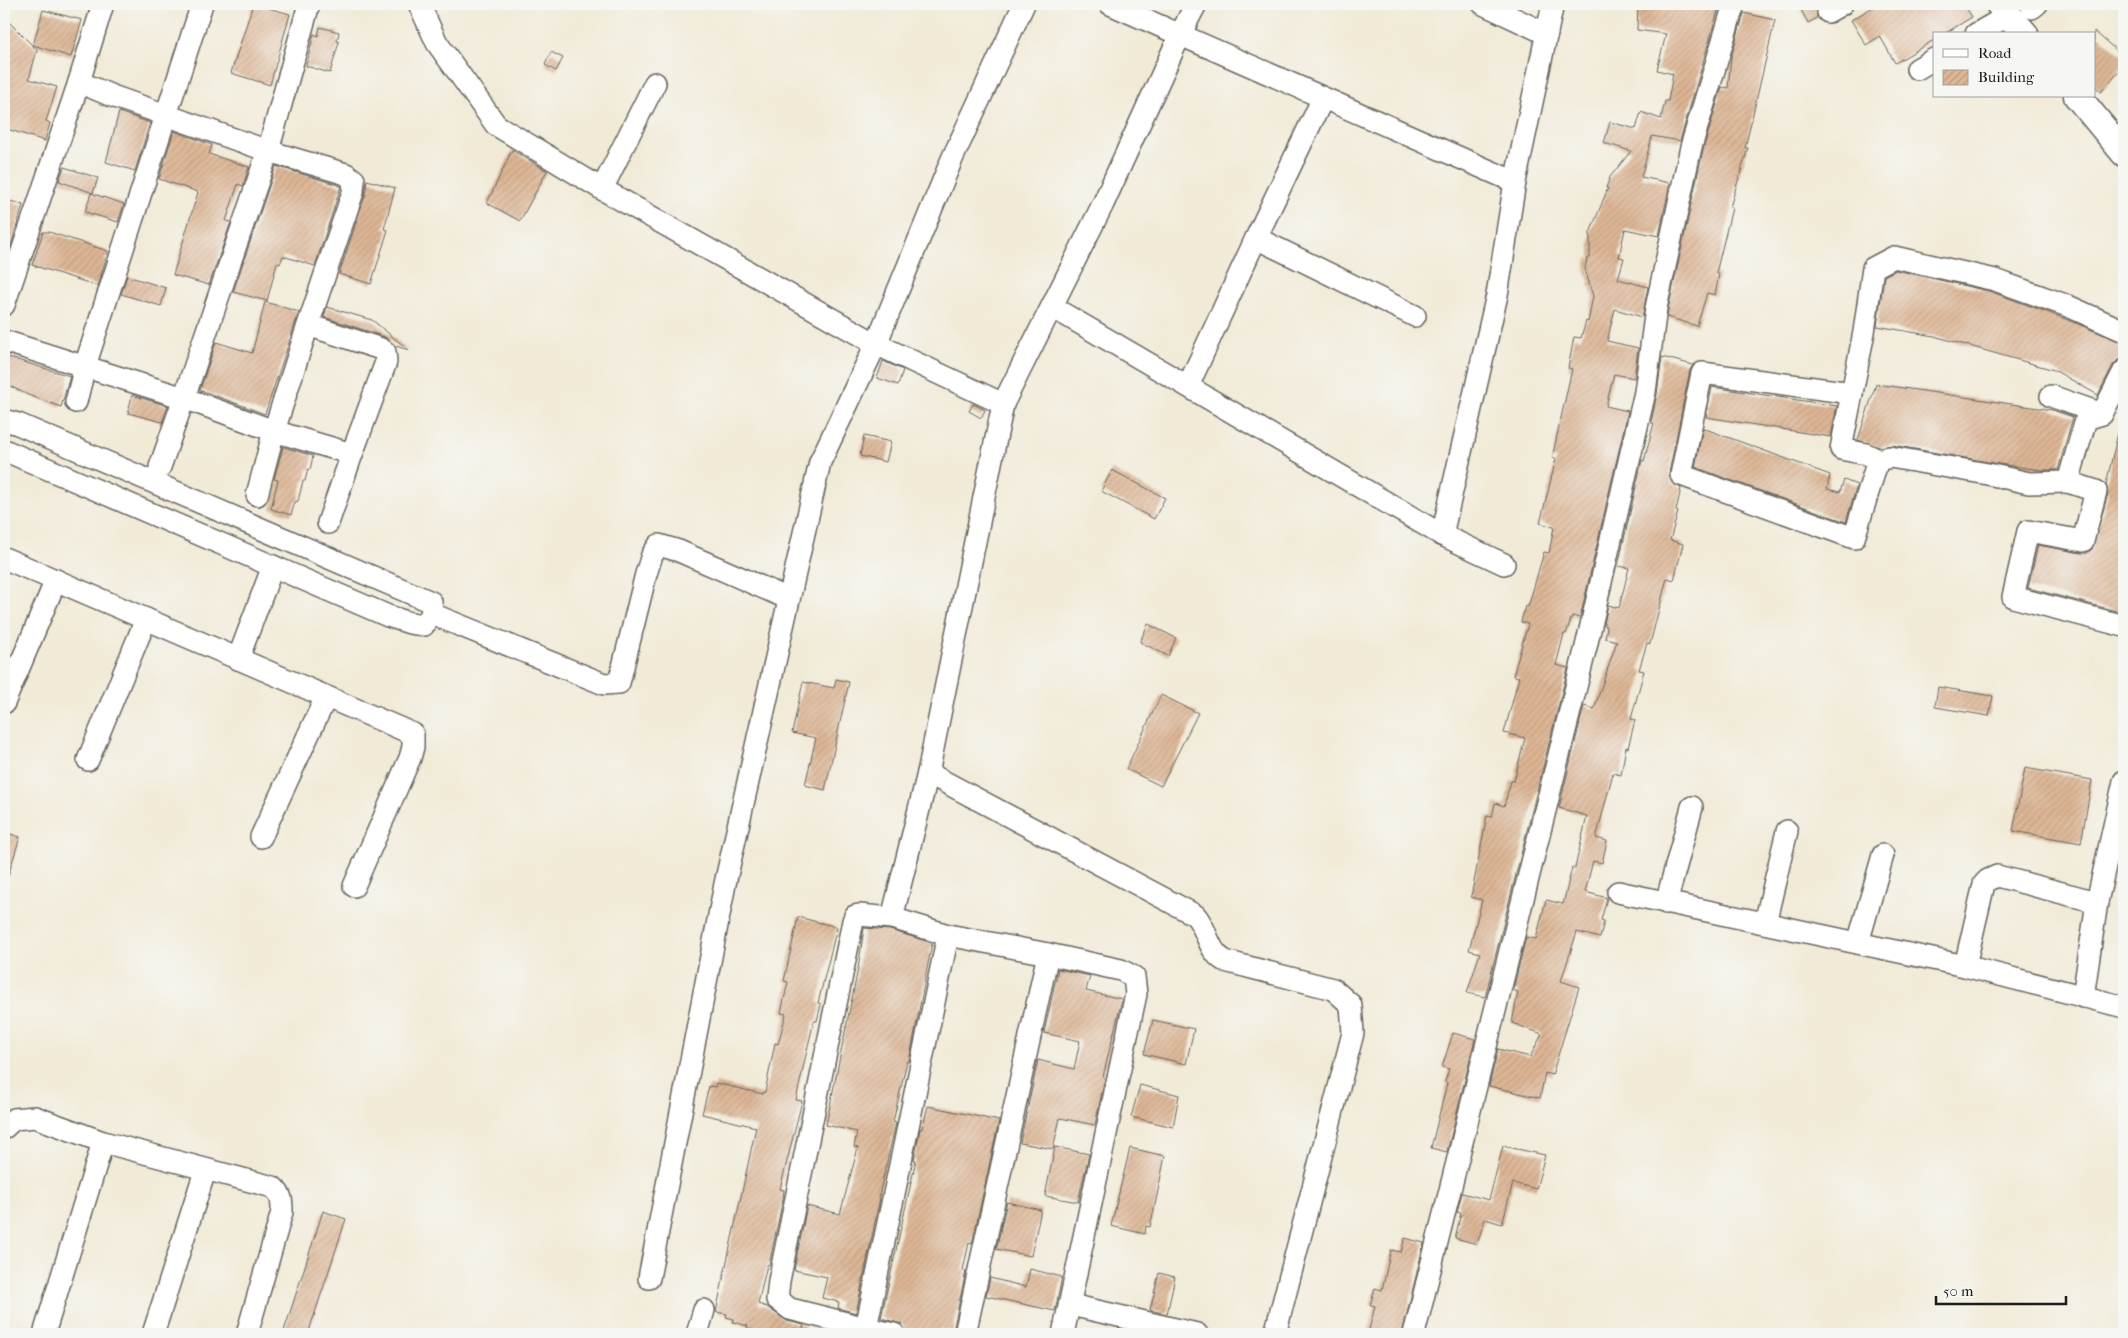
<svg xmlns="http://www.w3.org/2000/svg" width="2128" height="1338" viewBox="0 0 2128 1338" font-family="'IM FELL French Canon',serif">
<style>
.building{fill:url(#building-hatch)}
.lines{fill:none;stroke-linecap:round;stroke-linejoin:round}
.minor-casing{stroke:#67645d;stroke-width:24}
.tertiary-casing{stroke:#67645d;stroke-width:29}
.minor{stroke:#fff;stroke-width:21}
.tertiary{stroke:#fff;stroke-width:26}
</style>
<defs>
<pattern id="building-hatch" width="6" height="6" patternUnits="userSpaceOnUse" patternTransform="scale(1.25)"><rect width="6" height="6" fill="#ddb695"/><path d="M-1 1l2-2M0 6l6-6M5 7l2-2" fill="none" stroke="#bd9c80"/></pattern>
</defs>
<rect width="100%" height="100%" fill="#f6f6f2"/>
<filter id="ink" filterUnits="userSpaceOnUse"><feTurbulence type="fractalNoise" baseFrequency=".02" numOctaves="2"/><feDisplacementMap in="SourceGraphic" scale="10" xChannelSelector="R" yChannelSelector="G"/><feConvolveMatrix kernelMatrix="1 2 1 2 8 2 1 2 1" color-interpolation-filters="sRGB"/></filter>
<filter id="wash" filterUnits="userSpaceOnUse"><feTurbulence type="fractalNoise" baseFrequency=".0096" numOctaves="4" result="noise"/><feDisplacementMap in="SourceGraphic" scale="20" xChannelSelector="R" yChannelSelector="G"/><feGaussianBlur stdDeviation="1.12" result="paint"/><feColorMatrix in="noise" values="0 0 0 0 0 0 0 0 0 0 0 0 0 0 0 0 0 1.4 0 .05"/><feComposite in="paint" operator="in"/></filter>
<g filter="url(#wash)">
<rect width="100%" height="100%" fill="#f1ead7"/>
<g id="blocks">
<g class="building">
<path d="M253 4 290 14 270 85 231 73Z"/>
<path d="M1638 4 1666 7V4H1720L1680 141 1652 136 1641 177 1670 183 1659 236 1625 229 1619 257 1624 258 1618 279 1648 287 1642 317 1615 309 1607 341 1638 348 1634 378 1614 374 1606 406 1628 411 1580 618 1572 616 1566 634H1564L1556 665 1568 668 1485 997 1467 993 1480 953 1469 950 1482 900 1471 897 1487 816 1492 817 1495 803 1504 806 1511 781H1514L1525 738 1504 733 1519 677 1513 676 1528 624 1521 622 1525 606 1528 607 1544 552 1549 553 1554 527 1540 523 1556 459 1552 458 1572 369 1568 368 1571 353 1574 337 1581 338 1586 321 1588 322 1593 296 1585 269 1587 258H1590V233L1608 188H1606L1610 177 1631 151 1604 143 1610 122 1636 129 1641 112 1661 119 1665 101H1668L1673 74 1657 70 1666 34 1637 30Z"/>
<path d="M1798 4H1816L1817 18 1808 23Z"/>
<path d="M1878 4H1964L1972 17 1944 34H1934V40L1895 63 1880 36 1866 45 1851 20Z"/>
<path d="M43 10 82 20 71 57 33 45Z"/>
<path d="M1744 13 1775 20 1745 148H1748L1730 207 1732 208 1716 273 1719 274 1715 295 1707 293 1697 326 1667 317 1668 310 1703 150 1722 87 1728 88 1731 57Z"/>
<path d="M4 17 37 50 29 79 57 87 46 121 50 123 45 141 7 129 9 121 4 120Z"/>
<path d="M320 27 339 32 337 41 339 42 330 73 306 66 314 34 318 36Z"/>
<path d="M2094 31 2124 57V66L2101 92 2094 85Z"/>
<path d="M551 52 563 58 556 71 545 65Z"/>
<path d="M119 112 150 123 135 171 106 162Z"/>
<path d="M174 131 212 145 209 154 249 167 243 186 238 184 226 221 231 222 209 285 173 275 198 192 159 179Z"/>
<path d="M512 150 547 171 520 221 487 203Z"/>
<path d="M276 166 341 186 315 266 283 256 280 264 277 263 267 301 233 292Z"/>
<path d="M64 167 98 178 93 193 59 181Z"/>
<path d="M367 180 395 188 384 229 388 230 371 284 339 274 365 196Z"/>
<path d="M91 193 124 204 118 222 85 212Z"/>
<path d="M4 199 23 205 8 255 4 254Z"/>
<path d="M43 232H49L108 251 98 286 32 265Z"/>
<path d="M1896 270 1992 292 2063 318 2124 343V359L2118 360 2113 365 2098 395 2054 370 1934 336 1877 326 1884 276Z"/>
<path d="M127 276 166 288 161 306 121 294Z"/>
<path d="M265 302 299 312 265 414 200 390 216 342 252 353Z"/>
<path d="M327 307 372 320 409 350 396 346 385 337 324 317Z"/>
<path d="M4 356 70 376 61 407 28 395 4 383Z"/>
<path d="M1662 357 1693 365 1690 370 1669 473 1672 483 1681 488 1676 511 1678 512 1670 540 1683 544 1674 580 1667 578 1650 644 1647 643 1639 670 1644 671 1631 719 1635 720 1628 748 1626 747 1621 775 1613 773 1596 838 1607 841 1602 863 1593 861 1585 892 1607 898 1601 920 1604 921 1600 938 1577 932 1561 981 1579 987 1552 1075 1545 1073 1540 1098 1489 1086 1498 1049 1530 1057 1542 1034 1512 1023 1518 992 1513 990 1526 937 1536 939 1546 900 1563 904 1572 868H1575L1587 816 1559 808 1584 706 1594 709 1617 641 1605 638 1607 628 1604 624 1608 605 1619 608 1629 568 1618 566 1642 460 1644 461 1654 423H1651L1657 394Z"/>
<path d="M883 361 903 370 898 385 877 378Z"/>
<path d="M1876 384 2052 410 2073 417 2058 470H2041L2005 465 1892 445 1879 447 1858 440Z"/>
<path d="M1712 387 1837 406 1831 437 1706 417Z"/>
<path d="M132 395 168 406 162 422 128 413Z"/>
<path d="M973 404 985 410 981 418 969 411Z"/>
<path d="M1703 428 1830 475 1827 489 1840 492 1844 480 1857 485 1846 522 1695 467Z"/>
<path d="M2119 429 2124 430V613L2028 588 2038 545 2081 553H2087L2092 549 2108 494 2106 484Z"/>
<path d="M864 436 891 442 886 462 860 456Z"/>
<path d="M283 447 313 456 310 470 308 469 305 481H303L298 501 295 502 291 515 271 509 278 480 274 479Z"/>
<path d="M1112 470 1165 498 1154 519 1101 491Z"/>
<path d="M1148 624 1176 638 1168 656 1140 642Z"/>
<path d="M836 679 849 682 825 790 805 785 816 738 792 733 803 682 834 688Z"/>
<path d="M1938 687 1993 696 1989 716 1935 707Z"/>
<path d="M1161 695 1198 713 1161 786 1126 769Z"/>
<path d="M2025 768 2092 780 2081 843 2013 831Z"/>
<path d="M4 832 20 837 7 879 4 878Z"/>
<path d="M798 917 837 927 818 1003 821 1004 817 1021H814L807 1050 796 1100 802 1101 780 1189 784 1190 783 1199 769 1265H767L758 1304 767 1307 787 1321 804 1325 801 1334H768L747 1329 748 1326 733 1322 734 1319 726 1317 727 1314 716 1312 756 1127 702 1114 709 1086 715 1087 716 1083 763 1094V1092H765L775 1043 778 1044 786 1014 781 1013 788 982 784 981Z"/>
<path d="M864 928 890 930 932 943 911 1052 909 1062 907 1061 893 1122 896 1123 881 1187 879 1197 880 1198 856 1313 838 1308 839 1302 822 1298 827 1277 794 1270 807 1206 840 1214 858 1148 854 1147 857 1132 826 1125 858 969Z"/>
<path d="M1058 969 1090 976 1086 991 1122 999 1103 1077 1105 1078 1095 1125 1060 1118 1053 1149 1020 1143 1038 1060 1074 1069 1080 1041 1044 1033Z"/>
<path d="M1153 1020 1194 1029 1186 1064 1144 1054Z"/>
<path d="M1453 1033 1475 1039 1447 1152 1431 1148 1447 1083 1445 1082 1449 1069 1442 1067Z"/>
<path d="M1140 1085 1179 1095 1173 1127 1131 1117Z"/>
<path d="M928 1106 999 1121 972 1244 969 1243 963 1270 966 1271 953 1331 939 1329 938 1334H906L902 1324 881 1318 916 1160H914L920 1129H922Z"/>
<path d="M1503 1146 1545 1155 1536 1189 1513 1183 1502 1224 1485 1219 1477 1244 1455 1238 1461 1213 1457 1212 1462 1193 1489 1200Z"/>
<path d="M1055 1147 1089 1154 1078 1202 1045 1196Z"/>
<path d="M1130 1148 1165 1156 1154 1210 1150 1227 1146 1226 1145 1234 1111 1226Z"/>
<path d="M1007 1202 1041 1210 1031 1256 996 1249Z"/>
<path d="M323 1211 346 1219 308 1334H283Z"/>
<path d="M1405 1238 1424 1243 1402 1334H1368L1375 1306 1370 1305 1375 1288 1382 1290 1391 1250 1401 1252Z"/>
<path d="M1030 1269 1062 1277 1055 1311 986 1296 990 1278 1026 1287Z"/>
<path d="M1159 1273 1175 1277 1167 1314 1150 1310Z"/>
</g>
</g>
</g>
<g filter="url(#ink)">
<use href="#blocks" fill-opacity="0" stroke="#67645d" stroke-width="1"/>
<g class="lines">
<g class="minor-casing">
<g id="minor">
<path d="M419 4 437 43 496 125 602 189 876 344 1003 404"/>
<path d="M1110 4 1515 182"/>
<path d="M1483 4 1547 34"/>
<path d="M2032 8 2037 4"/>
<path d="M1828 12 1842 4"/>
<path d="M1976 34 2009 15"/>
<path d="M1917 69 1934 59"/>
<path d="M79 82 112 96 268 151 346 174 354 180 353 192 308 325 274 431 184 398 160 467"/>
<path d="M1323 98 1256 238 1415 316"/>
<path d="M602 189 655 83"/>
<path d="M4 305 79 82 103 4"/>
<path d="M1052 307 1442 535 1504 564"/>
<path d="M308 325 381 349 385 352 386 362 352 454"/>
<path d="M2124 331 2068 306 1995 280 1894 257 1873 268 1864 332 1852 393 1702 373 1681 475 1854 538 1878 460 1890 457 1988 474 2029 483 2068 482 2086 419 2102 414 2124 371"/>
<path d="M4 341 184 398 268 151 309 4"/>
<path d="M1188 386 1256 238"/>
<path d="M1852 393 1841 449 1866 454 1878 460"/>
<path d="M2051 396 2102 414"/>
<path d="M76 402 85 366 202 4"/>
<path d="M4 420 18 424 431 602 432 614 424 625 410 623 388 616 4 450"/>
<path d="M2068 482 2096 491 2083 541 2028 531 2013 597 2124 626"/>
<path d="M257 495 274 431 352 454 328 523"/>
<path d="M1442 535 1497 295 1515 182 1553 4"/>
<path d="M4 558 413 734V747L410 758 354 886"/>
<path d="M432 614 604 684 619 683 646 574 652 555 659 545 679 551 789 599"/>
<path d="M238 659 273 566"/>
<path d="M4 703 56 580"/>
<path d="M88 760 146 619"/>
<path d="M928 773 1195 915C1208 929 1207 951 1225 961L1333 989 1351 1005 1353 1033 1275 1334"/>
<path d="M261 837 326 697"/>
<path d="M1618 892 1965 966 2124 1007"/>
<path d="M1666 903 1692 807"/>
<path d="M892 918 928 773 1003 404 1103 204 1180 35 1196 4"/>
<path d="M1765 923 1787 831"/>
<path d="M948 935 892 918 859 915 855 916 853 921 779 1281 777 1299 790 1309 866 1328 948 935 1048 954 965 1334"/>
<path d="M1858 943 1883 855"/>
<path d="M1048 954 1121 970 1134 977 1136 994 1063 1334"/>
<path d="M1965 966 1984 884 1988 880 1997 876 2097 902"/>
<path d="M2083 997 2097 902 2124 781"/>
<path d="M4 1128 14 1119 35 1117 103 1142 273 1187C282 1195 282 1200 282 1212L247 1334"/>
<path d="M649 1278 725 884 820 462 876 344 952 159 1024 4"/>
<path d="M1071 1305 1197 1334"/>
<path d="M866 1328 894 1334"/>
<path d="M44 1334 103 1142"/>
<path d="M153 1334 205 1171"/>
<path d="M697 1334 704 1310"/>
<path d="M1414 1334 1586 647 1645 392 1656 308 1691 147 1734 4"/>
</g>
</g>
<g class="tertiary-casing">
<g id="tertiary">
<path d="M1999 4 2025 34"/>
<path d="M2077 96 2124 153"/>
</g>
</g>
<use href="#minor" class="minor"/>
<use href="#tertiary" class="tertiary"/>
</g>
</g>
<rect width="2128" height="1338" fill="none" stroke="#f6f6f2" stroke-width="20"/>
<rect x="1933" y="32" width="162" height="65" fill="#f6f6f2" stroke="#9f9f9c"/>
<rect x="1943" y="49" width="25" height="8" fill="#ffffff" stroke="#9f9f9c"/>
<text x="1978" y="58" font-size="15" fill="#1c1c1c">Road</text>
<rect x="1943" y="70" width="25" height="15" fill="url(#building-hatch)" stroke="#9f9f9c"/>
<text x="1978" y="82" font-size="15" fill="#1c1c1c">Building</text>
<path d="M1936 1296v8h130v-8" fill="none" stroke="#1c1c1c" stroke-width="2.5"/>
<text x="1943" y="1296" font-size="15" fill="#1c1c1c" stroke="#f6f6f2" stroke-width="4" paint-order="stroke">50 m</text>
</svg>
